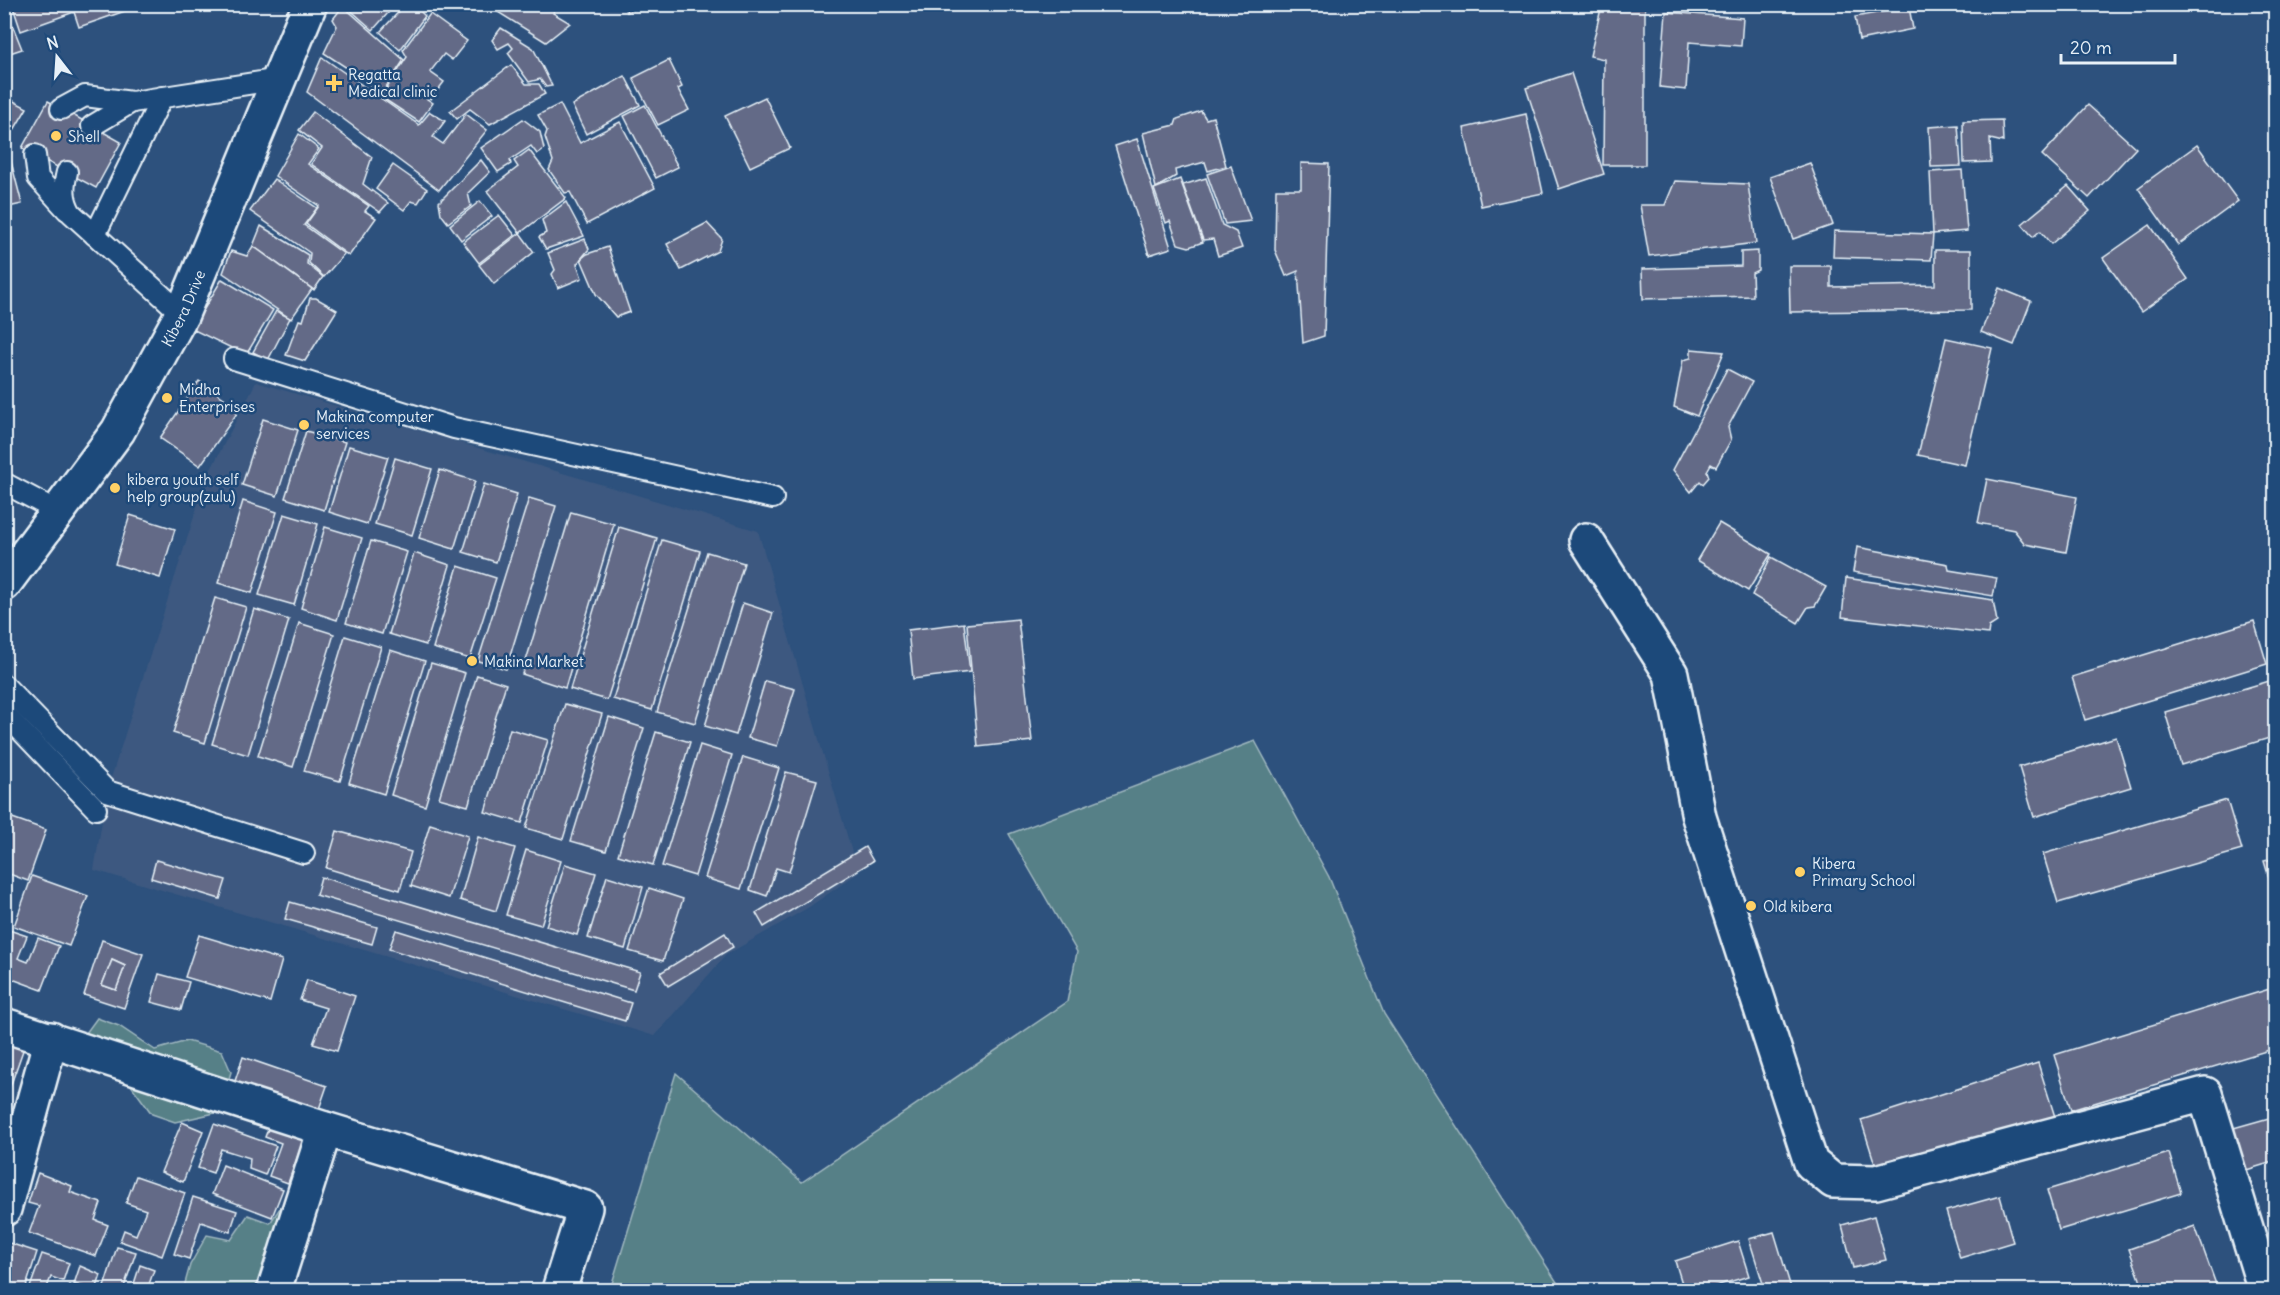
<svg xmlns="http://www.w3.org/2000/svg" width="2280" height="1295" viewBox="0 0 2280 1295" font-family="Delius,sans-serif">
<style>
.built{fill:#3d5980}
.green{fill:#578087;stroke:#a0b8c0;stroke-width:1.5}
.building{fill:#636b87;stroke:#e8f1f8;stroke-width:1.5;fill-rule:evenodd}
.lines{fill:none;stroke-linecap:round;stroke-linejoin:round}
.lane-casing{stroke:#e8f1f8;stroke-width:24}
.street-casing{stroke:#e8f1f8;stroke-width:38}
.secondary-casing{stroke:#e8f1f8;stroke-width:38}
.lane{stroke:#1f4a7a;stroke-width:20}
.street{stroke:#1f4a7a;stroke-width:33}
.secondary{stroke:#1f4a7a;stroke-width:33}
.poi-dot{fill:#ffd166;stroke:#1f4a7a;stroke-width:2}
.labels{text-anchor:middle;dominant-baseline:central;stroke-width:5;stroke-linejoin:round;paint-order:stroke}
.poi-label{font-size:15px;fill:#e8f1f8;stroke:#1f4a7a;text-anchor:start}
.street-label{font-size:15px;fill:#e8f1f8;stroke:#1f4a7a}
</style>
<rect width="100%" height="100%" fill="#2d517d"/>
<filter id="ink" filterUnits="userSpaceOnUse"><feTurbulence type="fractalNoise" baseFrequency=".0167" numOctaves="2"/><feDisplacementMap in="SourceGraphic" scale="12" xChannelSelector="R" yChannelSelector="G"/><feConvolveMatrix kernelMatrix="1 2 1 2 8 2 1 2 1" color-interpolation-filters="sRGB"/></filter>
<g filter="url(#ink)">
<path class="built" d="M256 382 758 531 858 873 809 907 726 955 655 1036 94 870 107 791 206 479Z"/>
<g class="green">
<path d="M1255 741 1329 877 1384 1014 1562 1290H610L676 1073 802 1182 1067 1002 1077 952 1009 834Z"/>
<path d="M97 1018 119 1026 155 1050 187 1041 222 1051 231 1072 219 1112 175 1122 152 1114 117 1066 82 1067 86 1033Z"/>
<path d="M292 1190 272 1290H191L184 1287 190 1265 207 1235 231 1240 248 1215 270 1223Z"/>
</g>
<g class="building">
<path d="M4 4 22 49 4 55Z"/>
<path d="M12 4H145L79 27 74 12 21 31Z"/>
<path d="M396 4 373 30 345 5H360Z"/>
<path d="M406 4H413L425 16 400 50 380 32Z"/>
<path d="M485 4H557L553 13 570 23 546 42Z"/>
<path d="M624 4H647L627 12Z"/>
<path d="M1602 4H1645V165H1603L1604 59 1590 56Z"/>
<path d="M343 6 404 60 380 96 371 89 370 83 324 53 337 26 333 19Z"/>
<path d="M1909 7 1913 29 1859 40 1855 17Z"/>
<path d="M1666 12 1743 18 1741 46 1689 42 1686 90 1660 87Z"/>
<path d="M430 14 467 41 452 60 444 54 430 72 444 82 431 99 416 89 415 91 433 103 419 122 381 97 407 57 403 50Z"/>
<path d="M501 28 533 48 552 86 546 87 540 79 529 82 508 53 513 48 509 43 498 49 492 40Z"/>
<path d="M322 57 419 125 430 112 445 121 433 137 443 144 466 114 487 130 439 190 307 92Z"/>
<path d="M669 60 682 87 678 89 689 110 658 125 633 78Z"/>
<path d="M511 65 526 84H539L545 94 490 124 470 109 457 119 450 111Z"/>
<path d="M1571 73 1604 174 1559 189 1526 88Z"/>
<path d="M625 76 640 105 586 134 572 105Z"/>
<path d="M4 96 27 108 4 147Z"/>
<path d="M765 97 790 148 750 167 725 116Z"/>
<path d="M48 101 121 142 96 188 22 148Z"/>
<path d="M560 104 580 143 620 122 655 188 587 224 570 192 565 193 549 170 553 161 545 137 547 131 538 115Z"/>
<path d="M645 105 678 167 656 178 624 116Z"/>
<path d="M2088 105 2136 148 2089 198 2042 155Z"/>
<path d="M1201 111 1206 119 1213 117 1226 166 1208 171 1205 162 1175 170 1176 176 1156 188 1143 133 1175 125 1177 119Z"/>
<path d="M313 112 372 157 363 184 388 203 380 212 311 164 322 148 299 130Z"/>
<path d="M1526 114 1543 193 1481 206 1464 128Z"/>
<path d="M523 119 540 132 544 149 537 154 531 146 510 160 511 164 498 172 481 148Z"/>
<path d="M2002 120 2003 142 1990 139 1991 162 1964 163 1963 121Z"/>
<path d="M1958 125 1961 166 1931 167 1929 127Z"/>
<path d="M299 134 319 149 308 164 369 206 365 211 376 218 349 256 306 224 319 206 275 176Z"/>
<path d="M1137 139 1171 248 1149 255 1115 146Z"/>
<path d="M2197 145 2238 201 2178 245 2138 188Z"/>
<path d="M7 146 22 204 4 208V147Z"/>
<path d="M529 150 566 198 520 233 487 191 518 167 514 161Z"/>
<path d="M481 160 490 172 468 193 471 206 448 223 441 214 439 202Z"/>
<path d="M1301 163 1329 164 1324 336 1303 343 1298 271 1286 276 1275 250 1276 189H1301Z"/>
<path d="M1810 163 1833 225 1793 239 1770 177Z"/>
<path d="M393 165 427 189 418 203 411 201 404 210 376 189Z"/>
<path d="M1231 166 1251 221 1225 224 1207 174Z"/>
<path d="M1962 170 1967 231 1933 234 1930 172Z"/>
<path d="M1206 178 1222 225 1236 232 1242 248 1218 256 1213 239 1203 240 1183 185Z"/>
<path d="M274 179 317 208 304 225 344 254 324 277 309 263 310 253 250 211Z"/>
<path d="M1180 179 1203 242 1189 247 1178 244 1170 221 1166 223 1154 189Z"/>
<path d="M1675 181 1748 184 1756 243 1649 256 1640 205H1665Z"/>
<path d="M2068 186 2090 211 2051 244 2040 231 2033 237 2022 224Z"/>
<path d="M480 201 492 216 461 240 450 225Z"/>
<path d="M566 202 584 236 546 249 539 237 546 233 542 220Z"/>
<path d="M499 215 515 235 479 263 463 242Z"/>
<path d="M707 223 722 239 718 251 681 270 667 244Z"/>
<path d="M2150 225 2188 279 2141 312 2103 258Z"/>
<path d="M261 226 308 255 307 264 323 277 314 290 253 246Z"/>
<path d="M1834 231 1933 234 1931 260 1833 257Z"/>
<path d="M520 233 534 252 494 284 479 265Z"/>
<path d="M585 239 589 249 577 264 582 278 558 288 552 274 555 270 548 253Z"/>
<path d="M253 246 312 289 291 319 223 273 231 251 247 256Z"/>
<path d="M608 247 630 312 616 317 596 294 581 259 587 254Z"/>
<path d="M1935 250H1971V310L1790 312 1789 266H1831V287L1935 285Z"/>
<path d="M1758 251V270L1752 273 1753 296 1643 299 1642 269 1741 266V252Z"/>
<path d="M222 279 273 310 246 355 192 329Z"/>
<path d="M1999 288 2031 301 2014 345 1981 332Z"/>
<path d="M310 298H316L337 310 305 361 286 355 299 320 303 321Z"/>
<path d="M276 311 290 318 268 360 253 352Z"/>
<path d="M1946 338 1992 348 1965 465 1918 455Z"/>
<path d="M1691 349 1724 352 1697 416 1674 407 1683 360 1691 358Z"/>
<path d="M1727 369 1752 382 1728 427 1731 440 1716 467 1711 464 1707 471 1709 477 1703 484 1700 481 1691 492 1673 470Z"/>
<path d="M199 381 240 409 200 466 160 438Z"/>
<path d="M263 419 298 430 277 496 242 485Z"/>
<path d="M306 431 345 442 324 510 285 498Z"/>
<path d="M349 446 388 457 367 524 329 512Z"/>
<path d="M395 458 432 469 412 535 375 524Z"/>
<path d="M440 470 475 481 454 549 419 538Z"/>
<path d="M1987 479 2077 497 2066 552 2025 544 2014 530 1978 523Z"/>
<path d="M484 484 517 494 496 562 463 552Z"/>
<path d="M529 498 556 506 506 669 478 661Z"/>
<path d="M243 501 277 512 252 593 218 583Z"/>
<path d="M571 512 614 524 565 688 522 674Z"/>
<path d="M284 514 318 524 294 605 259 595Z"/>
<path d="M130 515 175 529 160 578 115 564Z"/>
<path d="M1719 523 1771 554 1748 591 1697 560Z"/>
<path d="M325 527 362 538 337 620 301 608Z"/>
<path d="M619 527 657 538 607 700 570 689Z"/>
<path d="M662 540 700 551 652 710 613 699Z"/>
<path d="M371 541 407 552 382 634 346 623Z"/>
<path d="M1857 547 1948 564 1949 570 1997 578 1993 596 1853 572Z"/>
<path d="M707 552 744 563 695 723 657 712Z"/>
<path d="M414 553 450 565 426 645 389 634Z"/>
<path d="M1771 557 1826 587 1815 606 1808 607 1798 623 1752 595Z"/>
<path d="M458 566 496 578 470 659 433 648Z"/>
<path d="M1846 578 1993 600 1997 622 1989 627 1988 634 1842 617Z"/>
<path d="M215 598 246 607 205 743 173 733Z"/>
<path d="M743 603 773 613 736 735 705 726Z"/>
<path d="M254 609 289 620 248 755 212 744Z"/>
<path d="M1018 619 1032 741 978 747 967 624Z"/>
<path d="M2254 621 2267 664 2085 720 2072 677Z"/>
<path d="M299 623 334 634 293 767 258 756Z"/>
<path d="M964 623 970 672 913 679 908 630Z"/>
<path d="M345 636 381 647 340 781 304 771Z"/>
<path d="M390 650 425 661 384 794 349 783Z"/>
<path d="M431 663 465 673 425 806 391 795Z"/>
<path d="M477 675 506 684 468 806 439 798Z"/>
<path d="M2276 679V736L2181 765 2165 712Z"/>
<path d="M765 681 795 689 777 746 748 738Z"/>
<path d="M565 704 602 714 563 839 526 828Z"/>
<path d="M609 717 644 728 606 851 571 841Z"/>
<path d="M510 729 548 740 522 823 485 812Z"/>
<path d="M656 732 690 742 653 865 618 855Z"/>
<path d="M2116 737 2131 787 2034 817 2019 767Z"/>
<path d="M700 745 732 755 695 876 662 866Z"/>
<path d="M743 757 779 768 741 889 705 878Z"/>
<path d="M786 772 817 780 789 872 776 868 767 896 750 890Z"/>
<path d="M2227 800 2242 850 2058 903 2043 854Z"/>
<path d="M4 815 46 830 28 881 4 872Z"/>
<path d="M430 824 468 836 449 898 411 886Z"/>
<path d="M337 831 411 852 400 890 326 868Z"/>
<path d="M478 837 515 848 496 911 460 900Z"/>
<path d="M865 847 873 861 764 927 756 913Z"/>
<path d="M526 850 561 861 541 925 506 915Z"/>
<path d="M2276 858V901L2264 861Z"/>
<path d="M156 860 226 880 220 899 151 878Z"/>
<path d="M565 864 596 873 577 935 546 926Z"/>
<path d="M32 876 88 896 69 946 14 926Z"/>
<path d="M607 876 643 887 625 949 588 938Z"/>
<path d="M321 877 640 972 634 990 316 895Z"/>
<path d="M649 888 683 899 663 961 629 951Z"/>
<path d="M290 902 377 927 372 944 285 919Z"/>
<path d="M6 929 27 936 18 958 28 962 38 938 59 946 42 990 4 976Z"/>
<path d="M396 930 631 1003 625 1021 389 949Z"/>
<path d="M725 933 733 947 668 986 660 973Z"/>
<path d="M199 935 282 960 270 1002 185 977Z"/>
<path d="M102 940 143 954 124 1008 84 995ZM112 960 125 966 116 990 102 985Z"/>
<path d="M112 960 125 966 116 990 102 985Z"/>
<path d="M159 974 189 982 181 1010 151 1002Z"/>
<path d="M307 980 355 996 337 1051 313 1044 326 1008 300 1000Z"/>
<path d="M2276 987V1048L2071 1110 2054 1055Z"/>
<path d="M4 1032 27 1039 4 1104Z"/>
<path d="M243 1057 327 1086 318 1112 234 1084Z"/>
<path d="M2038 1063 2056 1120 1879 1177 1861 1120Z"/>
<path d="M2276 1116V1161L2243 1171 2230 1129Z"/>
<path d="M271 1121 306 1133 288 1183 269 1176 281 1143 265 1137Z"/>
<path d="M182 1122 203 1131 183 1182 161 1172Z"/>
<path d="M214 1124 276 1146 265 1175 249 1169 250 1158 221 1149 213 1173 198 1168Z"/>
<path d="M2169 1153 2181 1193 2059 1230 2047 1190Z"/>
<path d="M223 1165 283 1189 272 1217 212 1194Z"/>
<path d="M38 1173 72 1186 70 1192 101 1203 95 1220 108 1225 96 1256 29 1233 39 1206 28 1203Z"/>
<path d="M136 1176 185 1193 162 1256 120 1241 124 1230 136 1235 146 1210 126 1203Z"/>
<path d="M2000 1196 2013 1242 1960 1258 1946 1211Z"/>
<path d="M193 1197 237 1211 230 1232 201 1222 189 1259 174 1254Z"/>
<path d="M1874 1216 1886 1260 1853 1268 1842 1225Z"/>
<path d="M2195 1226 2218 1290H2144L2129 1249Z"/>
<path d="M1774 1232 1791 1288 1783 1290H1765L1749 1239Z"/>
<path d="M1738 1241 1749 1276 1702 1290H1684L1675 1261Z"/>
<path d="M9 1243 37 1252 25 1290H6L10 1277 4 1276V1257Z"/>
<path d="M117 1247 136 1252 123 1290H103Z"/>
<path d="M42 1254 69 1263 63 1281 51 1277 46 1290H29Z"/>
<path d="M140 1265 154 1270 147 1290H132Z"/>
<path d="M80 1266 101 1275 96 1290 74 1284Z"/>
<path d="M69 1285 84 1289 83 1290H67Z"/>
</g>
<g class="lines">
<g class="lane-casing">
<g id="lane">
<path d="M61 109 85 96 132 102"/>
<path d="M92 126 132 102 280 79"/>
<path d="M35 155 38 178 67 210"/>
<path d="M67 172C63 188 63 199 71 213L182 314"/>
<path d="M95 235 162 97"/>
<path d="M234 359 454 428 773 498"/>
<path d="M4 483 57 511"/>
<path d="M4 685 107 791 304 853"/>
<path d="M4 713 96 809"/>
</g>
</g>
<g class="street-casing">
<g id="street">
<path d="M1586 540 1671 674 1699 817 1811 1163 1833 1181 1876 1182 2205 1094 2265 1290"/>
<path d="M4 1025 325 1129 585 1208 559 1290"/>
<path d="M4 1209 51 1039"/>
<path d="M274 1290 325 1129"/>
</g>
</g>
<g class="secondary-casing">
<g id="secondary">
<path id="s1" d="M4 584 118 431 182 314 310 4"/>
</g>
</g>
<use href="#lane" class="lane"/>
<use href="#street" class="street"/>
<use href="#secondary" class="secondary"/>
</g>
</g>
<g class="poi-dot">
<path d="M331 74h6v6h6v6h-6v6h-6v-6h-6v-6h6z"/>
<circle cx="56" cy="136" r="6"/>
<circle cx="167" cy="398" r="6"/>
<circle cx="304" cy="425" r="6"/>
<circle cx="115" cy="488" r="6"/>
<circle cx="472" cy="661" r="6"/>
<circle cx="1800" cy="872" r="6"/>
<circle cx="1751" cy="906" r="6"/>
</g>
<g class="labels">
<g class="poi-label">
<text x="348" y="74">Regatta<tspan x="348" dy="17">Medical clinic</tspan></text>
<text x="68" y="136">Shell</text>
<text x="179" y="389">Midha<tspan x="179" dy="17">Enterprises</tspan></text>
<text x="316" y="416">Makina computer<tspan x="316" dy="17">services</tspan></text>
<text x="127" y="479">kibera youth self<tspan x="127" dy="17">help group(zulu)</tspan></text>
<text x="484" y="661">Makina Market</text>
<text x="1812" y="863">Kibera<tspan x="1812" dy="17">Primary School</tspan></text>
<text x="1763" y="906">Old kibera</text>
</g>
<g class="street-label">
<text stroke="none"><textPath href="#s1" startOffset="330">Kibera Drive</textPath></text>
</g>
</g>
<rect width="2280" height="1295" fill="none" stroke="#1f4a7a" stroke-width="24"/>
<rect x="12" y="12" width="2256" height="1271" fill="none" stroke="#e8f1f8" stroke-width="2" filter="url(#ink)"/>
<g transform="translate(57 57) rotate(343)" stroke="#1f4a7a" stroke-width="4.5" paint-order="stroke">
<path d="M0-4.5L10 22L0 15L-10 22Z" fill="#e8f1f8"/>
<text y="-9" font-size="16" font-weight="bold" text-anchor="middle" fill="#e8f1f8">N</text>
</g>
<path d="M2061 54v9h114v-9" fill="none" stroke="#e8f1f8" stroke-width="3"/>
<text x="2070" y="54" font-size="18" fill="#e8f1f8" stroke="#1f4a7a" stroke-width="4.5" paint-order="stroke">20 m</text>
</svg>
